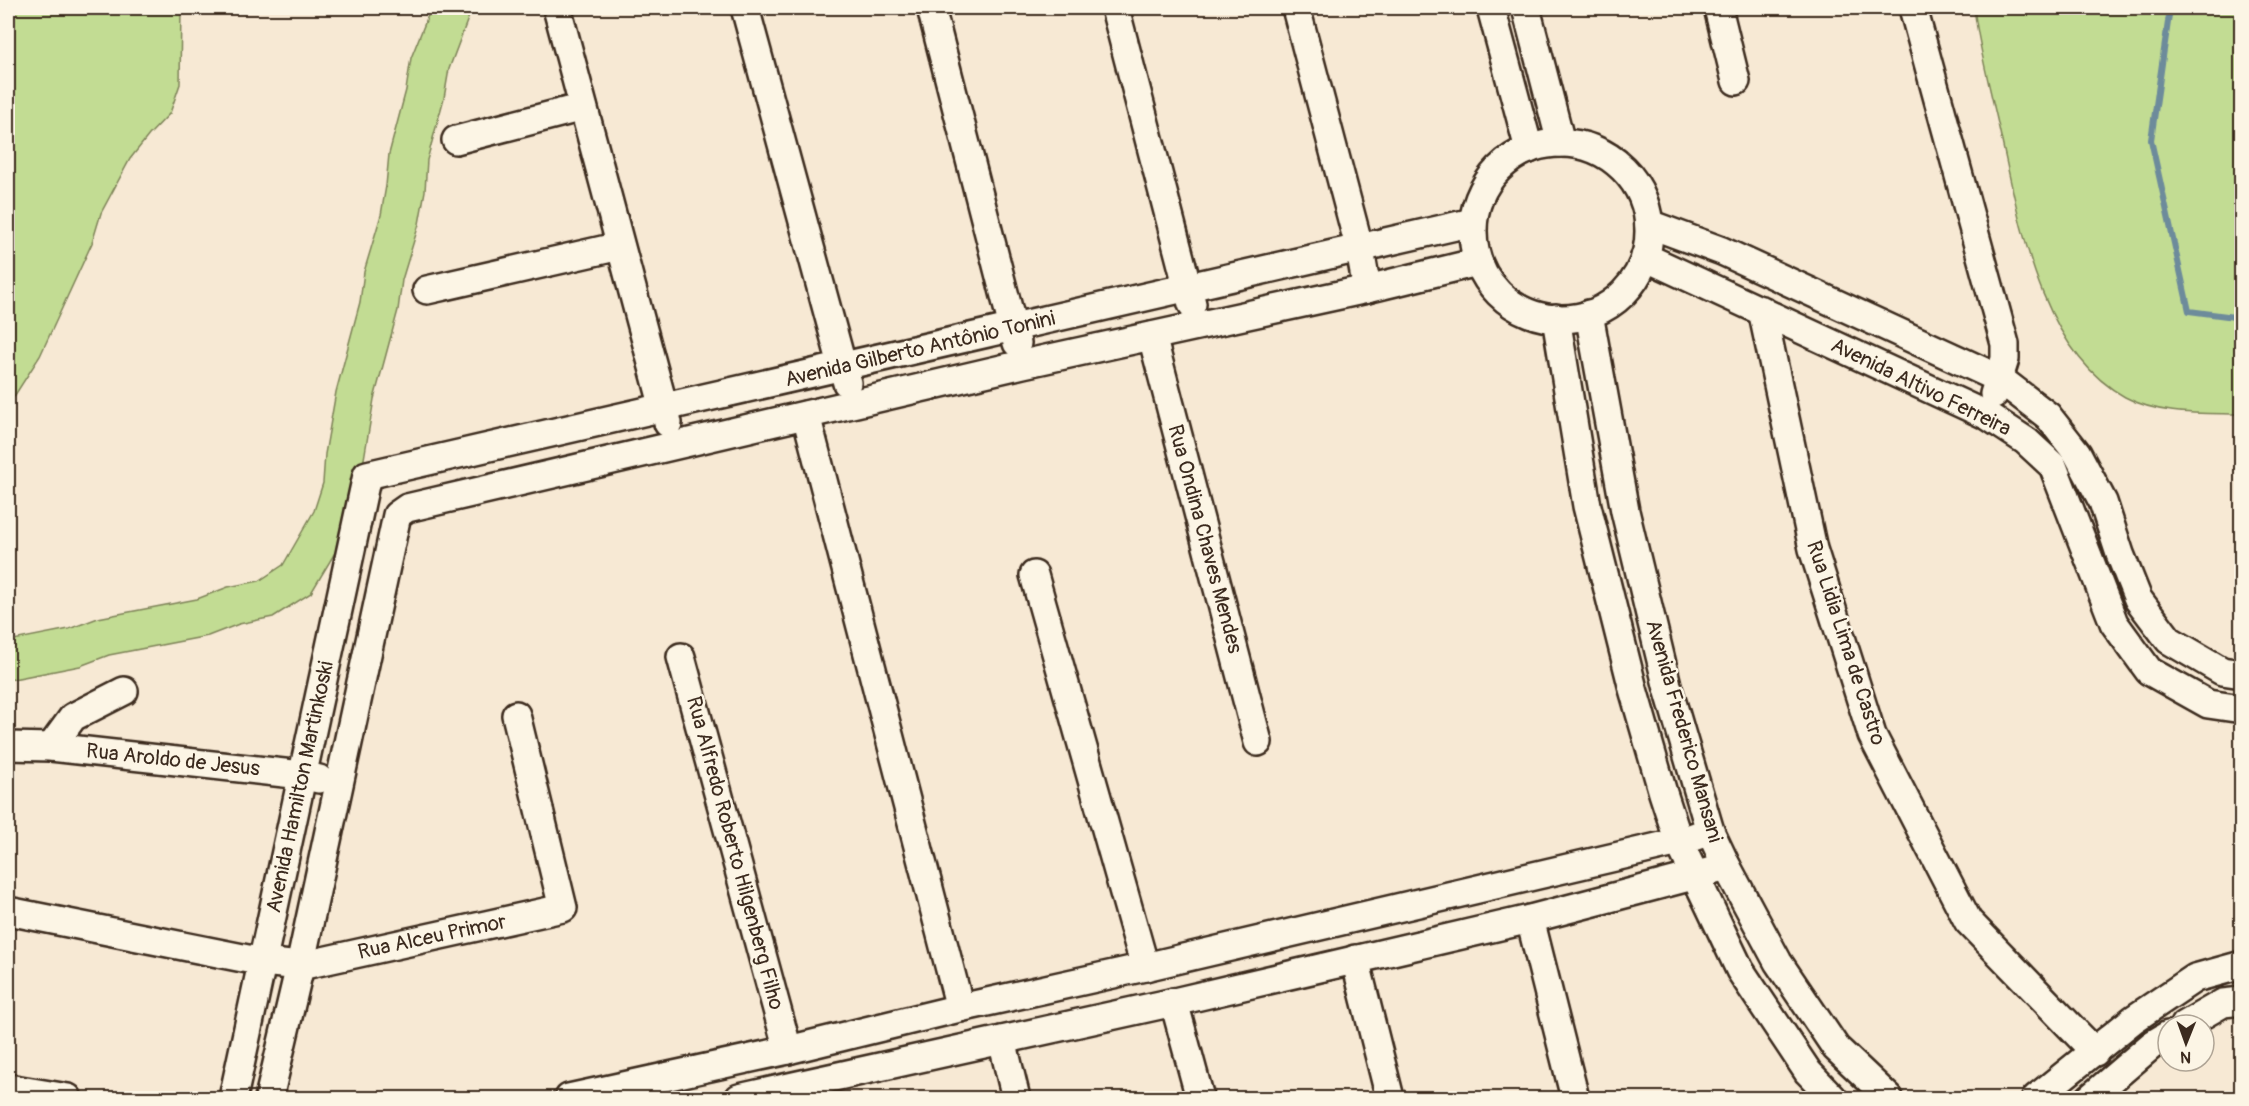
<svg xmlns="http://www.w3.org/2000/svg" width="2249" height="1106" viewBox="0 0 2249 1106" font-family="Pangolin,sans-serif">
<style>
.green{fill:#c2dc93;stroke:#7e8358;stroke-width:1.5}
.lines{fill:none;stroke-linecap:round;stroke-linejoin:round}
.stream{stroke:#6d8b9b;stroke-width:6}
.minor-casing{stroke:#3b2a1e;stroke-width:32}
.minor{stroke:#fcf5e5;stroke-width:27}
.labels{text-anchor:middle;dominant-baseline:central;stroke-width:5;stroke-linejoin:round;paint-order:stroke}
.street-label{font-size:21px;fill:#3b2a1e;stroke:#fcf5e5}
</style>
<rect width="100%" height="100%" fill="#f7e9d4"/>
<filter id="ink" filterUnits="userSpaceOnUse"><feTurbulence type="fractalNoise" baseFrequency=".0167" numOctaves="2"/><feDisplacementMap in="SourceGraphic" scale="12" xChannelSelector="R" yChannelSelector="G"/><feConvolveMatrix kernelMatrix="1 2 1 2 8 2 1 2 1" color-interpolation-filters="sRGB"/></filter>
<g filter="url(#ink)">
<g class="green">
<path d="M8 8H181L180 84 170 113 149 135 130 159 101 213 92 243 40 356 8 406Z"/>
<path d="M431 8H472L449 69 444 98 427 160 425 191 419 224 402 280 398 310 374 399 364 459 361 490 351 526 311 593 273 617 239 624 208 636 109 655 80 666 8 680V641L69 629 98 618 197 599 228 587 259 581 283 565 314 511 323 483 325 454 336 392 360 302 364 272 381 215 386 186 389 154 406 90 411 58Z"/>
<path d="M1974 8H2241V414C2203 413 2160 416 2125 397 2038 349 2019 216 1999 128 1990 88 1979 48 1974 8Z"/>
</g>
<g class="lines">
<path class="stream" d="M2170 8 2151 140 2189 311 2242 318"/>
<g class="minor-casing">
<g id="minor">
<path d="M557 8 668 423"/>
<path d="M745 8 847 383"/>
<path d="M931 8 1017 343"/>
<path d="M1115 8 1192 304"/>
<path d="M1296 8 1360 250 1367 289"/>
<path d="M1491 8 1529 149"/>
<path d="M1526 8 1561 143"/>
<path d="M1718 8 1736 81"/>
<path d="M1913 8 2005 344V359L1994 394"/>
<path d="M456 140 583 107"/>
<circle cx="1561" cy="231" r="88"/>
<path d="M1649 224 1722 251 2000 379 2048 416 2077 453 2103 502 2120 554 2138 599 2169 640 2222 671 2242 674"/>
<path d="M1645 257 1988 416 2026 441 2053 466 2114 623 2149 671 2208 704 2242 709"/>
<path d="M427 290 620 246"/>
<path d="M1762 310 1813 549 1872 735 1968 921 2095 1052"/>
<path d="M1589 314 1625 511 1667 685 1710 831 1727 867 1778 962 1836 1048 1889 1098"/>
<path d="M1556 318 1587 506 1633 689 1663 793 1679 842 1740 970 1808 1072 1833 1098"/>
<path d="M1152 336 1258 742"/>
<path d="M806 415 960 1008"/>
<path d="M1034 575 1145 967"/>
<path d="M681 657 788 1050"/>
<path d="M8 746 51 747 302 775 319 779"/>
<path d="M51 747 73 717 124 691"/>
<path d="M8 911 263 962 300 966 563 908 516 715"/>
<path d="M1530 919 1575 1098"/>
<path d="M1355 959 1390 1098"/>
<path d="M1174 1002 1200 1098"/>
<path d="M2185 1025 2223 1003 2242 1001"/>
<path d="M1002 1040 1016 1098"/>
<path d="M8 1088 68 1098"/>
<path d="M233 1098 367 475 1473 222"/>
<path d="M269 1098 300 966 397 515 407 508 1023 364 1367 289 1478 262"/>
<path d="M569 1098 788 1050 960 1008 1145 967 1679 842 1710 831"/>
<path d="M739 1098 1174 1002 1530 919 1727 867"/>
<path d="M2036 1098 2134 1019 2195 978 2242 965"/>
<path d="M2090 1098 2153 1044 2168 1035"/>
</g>
</g>
<use href="#minor" class="minor"/>
</g>
</g>
<g class="labels">
<g class="street-label">
<text transform="translate(920 349) rotate(-13)">Avenida Gilberto Antônio Tonini</text>
<text transform="translate(1921 387) rotate(26)">Avenida Altivo Ferreira</text>
<text transform="translate(1205 539) rotate(75)">Rua Ondina Chaves Mendes</text>
<text transform="translate(1846 643) rotate(72)">Rua Lidia Lima de Castro</text>
<text transform="translate(1684 731) rotate(74)">Avenida Frederico Mansani</text>
<text transform="translate(173 760) rotate(6)">Rua Aroldo de Jesus</text>
<text transform="translate(300 787) rotate(-78)">Avenida Hamilton Martinkoski</text>
<text transform="translate(735 853) rotate(75)">Rua Alfredo Roberto Hilgenberg Filho</text>
<text transform="translate(432 937) rotate(-12)">Rua Alceu Primor</text>
</g>
</g>
<rect width="2249" height="1106" fill="none" stroke="#fcf5e5" stroke-width="30"/>
<rect x="15" y="15" width="2219" height="1076" fill="none" stroke="#3b2a1e" stroke-width="2" filter="url(#ink)"/>
<g transform="translate(2186 1043) rotate(181)"><circle r="28" fill="#fcf5e5" stroke="#afa495" stroke-width="1.5"/>
<path d="M0-4.5L10 22L0 15L-10 22Z" fill="#3b2a1e"/>
<text y="-9" font-size="16" font-weight="bold" text-anchor="middle" fill="#3b2a1e">N</text>
</g>
</svg>
